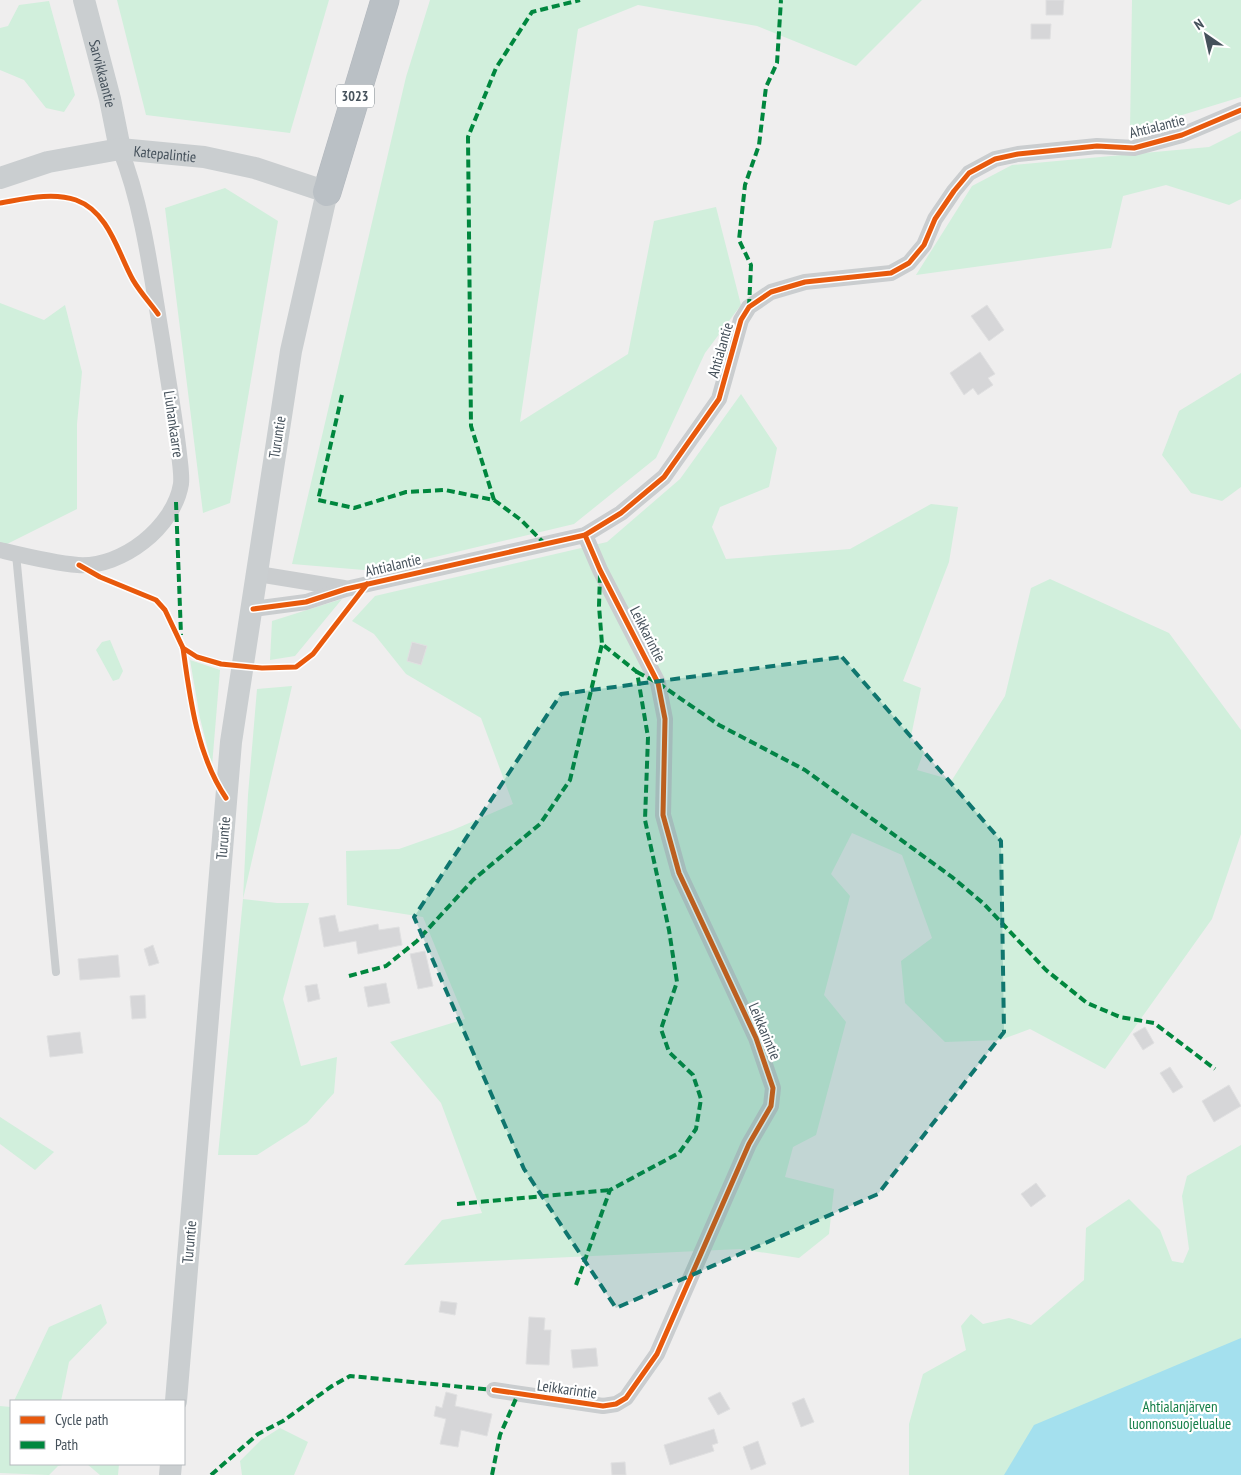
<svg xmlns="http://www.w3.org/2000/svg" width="1241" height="1475" viewBox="0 0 1241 1475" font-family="'PT Sans Narrow',sans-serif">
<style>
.green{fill:#d1efdc}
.water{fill:#a4e0ee}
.building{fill:#d6d6d8;stroke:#e0e0e1}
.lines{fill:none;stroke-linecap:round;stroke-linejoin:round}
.highway-casing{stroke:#b3b8be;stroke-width:29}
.lane{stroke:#cacdcf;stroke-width:8}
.street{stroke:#cacdcf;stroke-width:16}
.secondary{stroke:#caced0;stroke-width:22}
.highway{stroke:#bac0c5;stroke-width:28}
.quiet{stroke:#00873e;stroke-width:4;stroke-dasharray:8 4;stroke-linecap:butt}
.cycleway-casing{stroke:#fff;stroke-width:8}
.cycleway{stroke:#e8590c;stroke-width:5}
.marked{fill:#0f766e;fill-opacity:0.2;stroke:#0f766e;stroke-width:4;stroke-dasharray:10 6;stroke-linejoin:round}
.labels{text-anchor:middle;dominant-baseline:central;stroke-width:4.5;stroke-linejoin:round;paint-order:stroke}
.shield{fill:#fff;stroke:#7d858c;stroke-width:1}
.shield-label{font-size:14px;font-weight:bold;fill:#45515b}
.street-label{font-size:15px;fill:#45515b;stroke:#fff}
.park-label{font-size:15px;fill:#147e47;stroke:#fff}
</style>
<rect width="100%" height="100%" fill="#efeeee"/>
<g class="green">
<path d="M117 0H329L290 133 146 115Z"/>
<path d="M430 0H922L856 66 757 26 638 5 578 29 520 422 628 354 654 221 716 207 741 305 705 353 656 458 574 524 376 571 292 564 406 77Z"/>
<path d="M1132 0H1241V97L1130 131Z"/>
<path d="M49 1 75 95 64 112 46 108 24 80 0 70V28L8 26 19 5Z"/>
<path d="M1241 131V199L1229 205 1166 185 1123 196 1111 248 916 275 972 186 1012 165 1209 147Z"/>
<path d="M225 188 278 221 230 503 203 513 165 208Z"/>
<path d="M0 303 44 320 65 305 82 372 77 424V509L7 544H0Z"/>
<path d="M1241 373V487L1222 501 1191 493 1162 455 1179 411Z"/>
<path d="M741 394 777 448 769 487 720 507 712 527 726 559 850 549 931 504 958 507 949 562 903 681 921 688 910 741 924 751 917 770 952 780 1005 696 1031 588 1050 579 1169 633 1241 730V834L1212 919 1105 1069 1030 1029 1000 1040 945 1042 905 1003 901 961 932 938 902 855 852 833 831 874 850 896 824 995 846 1022 816 1135 793 1147 785 1177 834 1189 829 1234 799 1258 740 1249 404 1265 442 1220 482 1213 441 1103 390 1042 465 1019 423 917 347 905 346 851 399 849 453 830 513 804 481 718 406 674 374 634 352 621 375 596 607 542 680 479Z"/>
<path d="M342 599 295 656 270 660 272 621Z"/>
<path d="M110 640 123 671 119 679 113 681 96 650 102 642Z"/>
<path d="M190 660 220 670 212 766 200 718Z"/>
<path d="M292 686 243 899 277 903H309L283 999 301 1066 337 1057 334 1093 307 1123 257 1155H218L243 899 248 795 257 689Z"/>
<path d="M0 1117 54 1152 35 1170 0 1144Z"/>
<path d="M1241 1145V1475H909V1424L923 1374 966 1350 961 1326 971 1314 983 1324 1009 1318 1031 1325 1084 1280 1086 1228 1129 1199 1160 1230 1172 1261 1183 1263 1189 1249 1182 1196 1187 1176Z"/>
<path d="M101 1304 107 1323 69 1362 61 1401H14L49 1327Z"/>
<path d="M0 1406 11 1407V1464H66L58 1466 49 1475 0 1473Z"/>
<path d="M280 1428 308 1442 294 1475H242L240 1461 261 1440Z"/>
<path d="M87 1464H119L118 1475H100Z"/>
</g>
<path class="water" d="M1241 1338V1475H1004L1034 1425Z"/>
<g class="building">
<path d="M1046 0H1064L1063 15H1046Z"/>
<path d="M1031 24H1051L1050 39H1031Z"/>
<path d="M987 305 1004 330 989 341 971 316Z"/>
<path d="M980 352 995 374 988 378 993 385 978 395 973 388 964 395 950 373Z"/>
<path d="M412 642 427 646 421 665 407 661Z"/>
<path d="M335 915 339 932 378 924 379 930 399 927 402 945 358 954 356 941 324 947 319 918Z"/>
<path d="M153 945 159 963 149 966 144 949Z"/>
<path d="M425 951 433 986 418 989 410 954Z"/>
<path d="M118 955 120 977 80 980 78 959Z"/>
<path d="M386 983 390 1003 368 1007 364 987Z"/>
<path d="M317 984 320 999 308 1002 305 986Z"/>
<path d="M145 995 146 1018 132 1019 130 996Z"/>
<path d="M1145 1027 1154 1043 1143 1050 1133 1034Z"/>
<path d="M80 1032 83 1053 50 1057 47 1036Z"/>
<path d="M1170 1067 1183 1087 1173 1093 1160 1073Z"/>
<path d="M1229 1085 1241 1106 1214 1122 1202 1101Z"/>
<path d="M1036 1183 1046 1196 1031 1207 1021 1194Z"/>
<path d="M441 1301 457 1303 455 1315 439 1312Z"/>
<path d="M529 1317 545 1318 544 1330H551L549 1365 526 1364Z"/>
<path d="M596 1348 598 1366 573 1368 571 1350Z"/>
<path d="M446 1392 457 1395 455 1406 492 1414 487 1436 461 1430 458 1447 440 1444 446 1419 434 1416 436 1406 442 1408Z"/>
<path d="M720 1392 730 1409 718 1415 708 1398Z"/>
<path d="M804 1398 814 1422 801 1427 792 1403Z"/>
<path d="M714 1429 718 1443 712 1445 714 1451 670 1465 664 1445Z"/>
<path d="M758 1441 766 1464 751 1470 743 1447Z"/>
<path d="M625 1462 626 1475H612L611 1463Z"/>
</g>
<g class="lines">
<g class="highway-casing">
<path id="highway" d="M327 192 385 0"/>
</g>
<path class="lane" d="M16 554 56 972"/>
<g class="street">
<path d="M0 550C25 556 53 563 78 565 122 568 174 527 181 484 182 475 180 463 179 454 175 417 168 381 163 345 152 281 144 209 120 149"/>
<path d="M258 574 344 588"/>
<path d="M253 609 306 602 346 589 585 535 621 513 664 477 719 399 741 320 749 307 771 292 805 282 891 273 909 263 924 245 935 219 954 191 969 173 995 159 1018 154 1097 146 1134 148 1182 135 1241 110"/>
<path d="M494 1390 603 1406 616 1404 626 1398 657 1354 749 1144 771 1106 773 1088 756 1038 679 873 663 815 665 719 658 683 600 570 585 535"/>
</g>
<g class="secondary">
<path id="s1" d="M84 0 110 99 120 149"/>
<path id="s2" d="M0 178 48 162 120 149 204 157 255 168 327 192 291 351 231 742 176 1401"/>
<path d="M170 1475 171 1464"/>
</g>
<use href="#highway" class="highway"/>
<g class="quiet">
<path d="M749 307 751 265 739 240 745 185 759 145 766 87 777 63 781 0"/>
<path d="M342 395 318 500 354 508 406 492 445 490 494 500 521 520 545 544"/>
<path d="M494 500 471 426 468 137 496 68 532 12 580 0"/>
<path d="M176 502 181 635"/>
<path d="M637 672 658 683 719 725 805 770 952 877 984 904 1046 970 1087 1003 1120 1017 1154 1023 1215 1069"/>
<path d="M349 976 386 966 417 941 473 880 540 824 570 780 602 644"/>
<path d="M457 1204 610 1190"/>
<path d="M576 1285 610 1190 679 1153 696 1129 701 1099 693 1075 669 1052 661 1029 677 982 669 930 645 820 648 737 637 672 602 644 599 606 600 575"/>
<path d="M211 1475 258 1434 283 1421 332 1386 350 1376 494 1390"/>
<path d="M492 1475 500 1435 518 1394"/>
</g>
<g class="cycleway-casing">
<g id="cycleway">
<path d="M0 203C24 199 52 192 76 200 109 212 118 253 133 280 140 292 150 303 158 314"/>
<path d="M79 565 100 577 156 600 165 610 183 648 197 657 221 664 262 668 296 667 313 654 367 584"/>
<path d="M253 609 306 602 346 589 585 535 621 513 664 477 719 399 741 320 749 307 771 292 805 282 891 273 909 263 924 245 935 219 954 191 969 173 995 159 1018 154 1097 146 1134 148 1182 135 1241 110"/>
<path d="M183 648C190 699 197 755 226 798"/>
<path d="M494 1390 603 1406 616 1404 626 1398 657 1354 749 1144 771 1106 773 1088 756 1038 679 873 663 815 665 719 658 683 600 570 585 535"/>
</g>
</g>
<use href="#cycleway" class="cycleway"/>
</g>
<path class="marked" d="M842 657 1001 841 1004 1032 878 1194 616 1308 524 1169 414 917 561 694Z"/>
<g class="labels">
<rect class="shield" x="336" y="84.5" width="38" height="23" rx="4"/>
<g class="shield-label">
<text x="355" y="96">3023</text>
</g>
<g class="street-label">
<text stroke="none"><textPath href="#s1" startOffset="76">Sarvikkaantie</textPath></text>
<text transform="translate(1157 126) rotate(-14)">Ahtialantie</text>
<text stroke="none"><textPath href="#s2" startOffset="169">Katepalintie</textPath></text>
<text transform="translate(720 350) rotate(-74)">Ahtialantie</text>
<text transform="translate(174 424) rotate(82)">Liuhankaarre</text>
<text transform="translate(277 437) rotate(-81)">Turuntie</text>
<text transform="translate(393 565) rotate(-13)">Ahtialantie</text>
<text transform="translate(648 634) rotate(63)">Leikkarintie</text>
<text transform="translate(223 838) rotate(-85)">Turuntie</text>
<text transform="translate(765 1031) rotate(67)">Leikkarintie</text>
<text transform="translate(189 1242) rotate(-85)">Turuntie</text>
<text transform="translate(567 1389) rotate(8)">Leikkarintie</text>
</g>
<g class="park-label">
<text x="1180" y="1406">Ahtialanjärven<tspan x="1180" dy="17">luonnonsuojelualue</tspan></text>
</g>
</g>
<rect x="10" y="1400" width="175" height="65" fill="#ffffff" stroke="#b5b9bd"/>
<rect x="20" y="1416" width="25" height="8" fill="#e8590c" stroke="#b5b9bd"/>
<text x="55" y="1425" font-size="15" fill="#45515b">Cycle path</text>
<rect x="20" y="1441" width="25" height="8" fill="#00873e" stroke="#b5b9bd"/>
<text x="55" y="1450" font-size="15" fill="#45515b">Path</text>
<g transform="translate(1206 35) rotate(326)" stroke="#ffffff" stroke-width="4" paint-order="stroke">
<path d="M0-4L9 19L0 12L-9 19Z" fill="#45515b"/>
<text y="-8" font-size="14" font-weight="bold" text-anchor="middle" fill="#45515b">N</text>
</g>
</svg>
